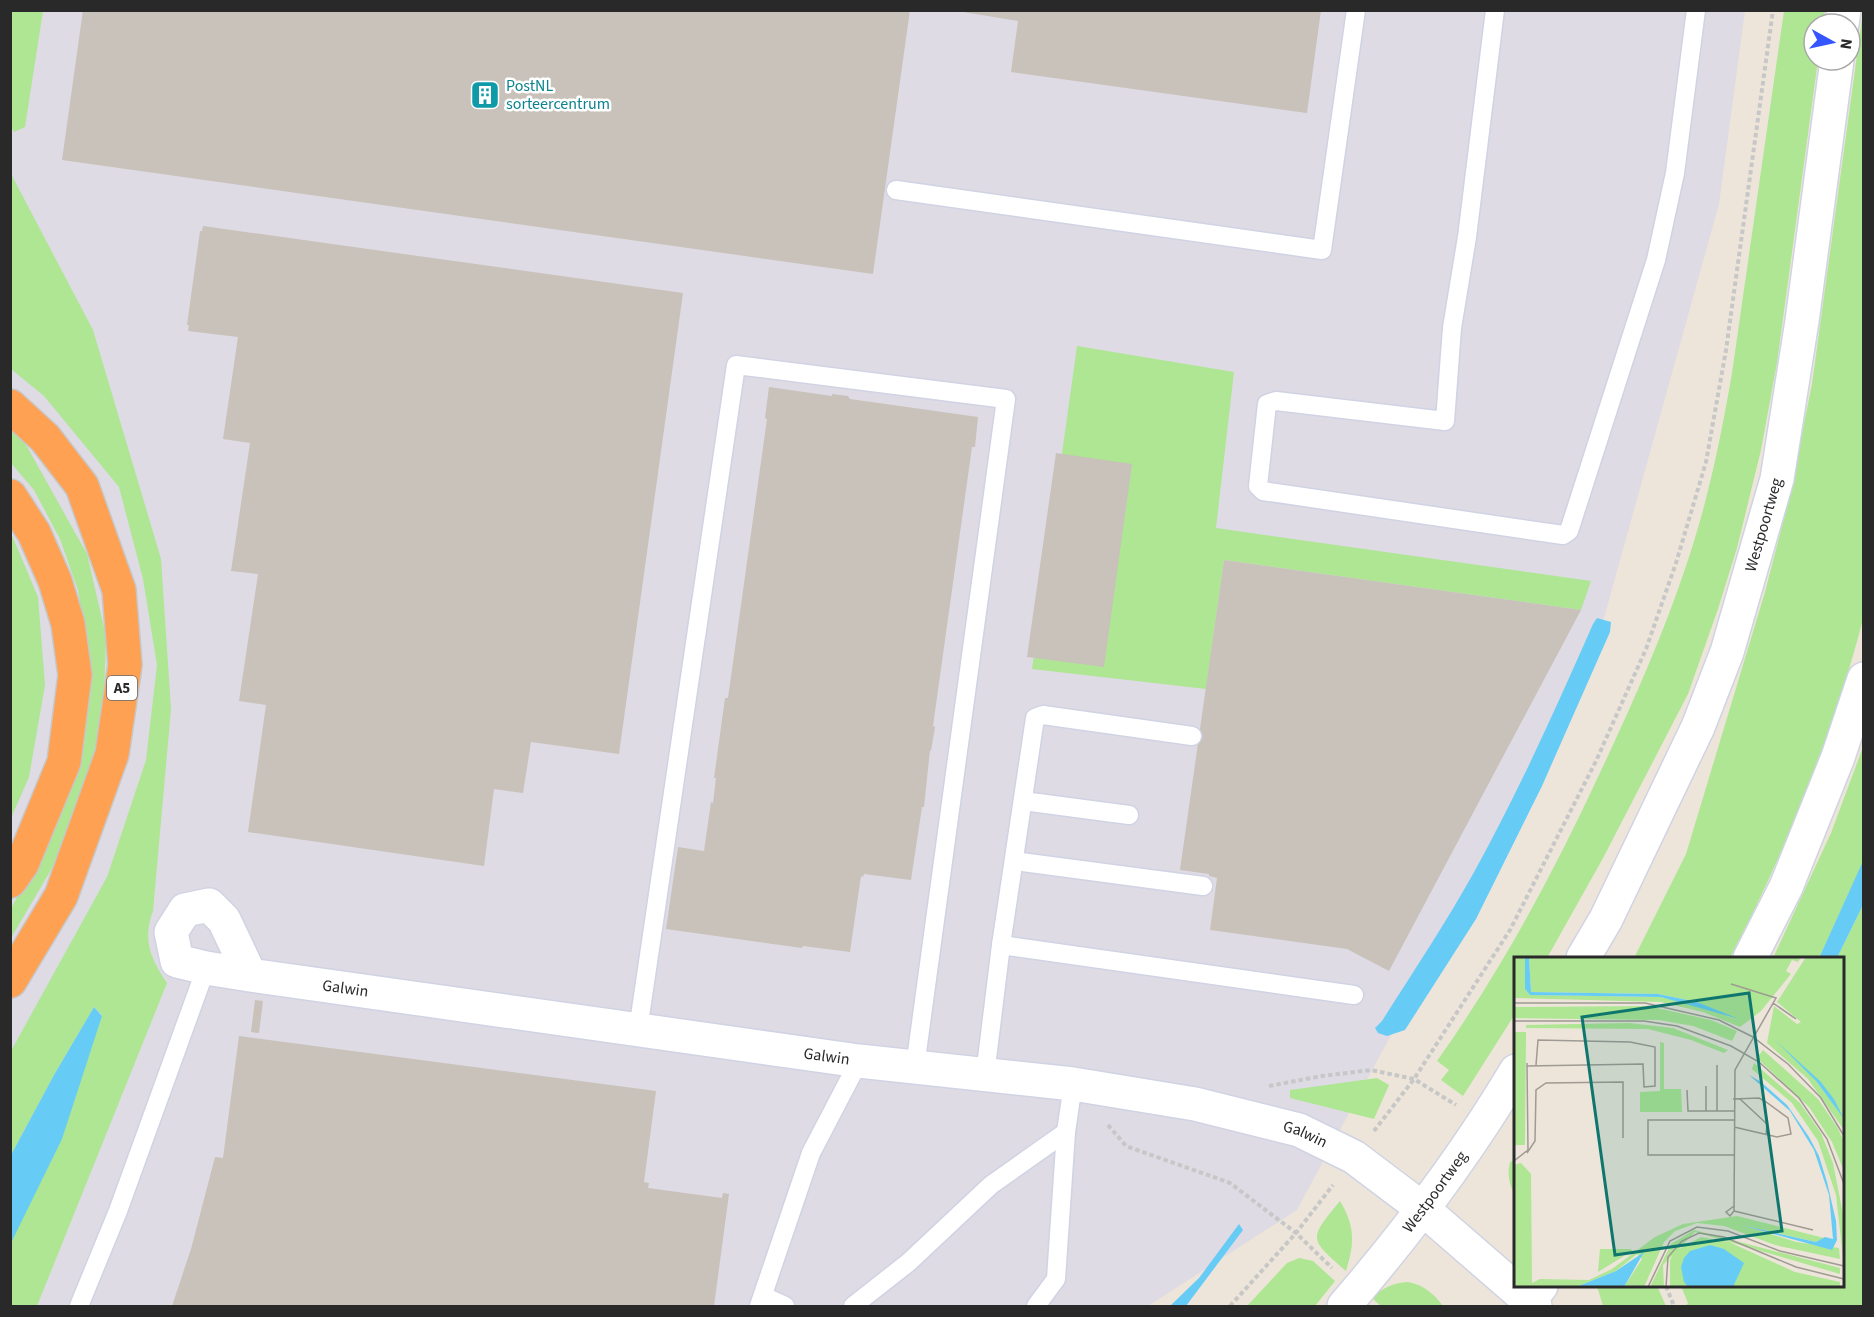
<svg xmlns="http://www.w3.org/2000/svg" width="1874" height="1317" viewBox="0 0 1874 1317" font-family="'Source Sans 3',sans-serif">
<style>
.industrial{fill:#dedbe4}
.green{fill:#aee693}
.water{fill:#67ccf5}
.building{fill:#c8c2ba}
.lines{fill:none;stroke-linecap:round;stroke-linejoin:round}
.service-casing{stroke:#d0d3e3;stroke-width:21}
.minor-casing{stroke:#d0d3e3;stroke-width:36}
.secondary-casing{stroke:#d0d3e3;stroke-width:36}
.motorway-casing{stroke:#c7c7c7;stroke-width:36}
.path{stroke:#c7c7c7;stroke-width:4;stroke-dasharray:4.5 3;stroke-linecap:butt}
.service{stroke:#fff;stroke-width:18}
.minor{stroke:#fff;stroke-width:33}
.secondary{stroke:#fff;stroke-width:33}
.motorway{stroke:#ffa153;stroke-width:33}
.labels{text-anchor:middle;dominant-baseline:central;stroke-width:5;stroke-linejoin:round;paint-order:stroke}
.shield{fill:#fff;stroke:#696969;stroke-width:1.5}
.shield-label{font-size:15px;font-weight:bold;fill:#292929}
.culture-label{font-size:16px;fill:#0d838f;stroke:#fff;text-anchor:start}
.street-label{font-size:16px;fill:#292929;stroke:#fff}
.inset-road{fill:none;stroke:#9f9a93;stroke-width:1.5}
.view{fill:#0f766e;fill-opacity:0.15;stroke:#0f766e;stroke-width:3}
.inset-edge{fill:none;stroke:#292929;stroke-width:3}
</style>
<rect width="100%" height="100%" fill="#ede5da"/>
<path class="industrial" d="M10 11H1745L1719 204 1592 661 1297 1210 1148 1306H11Z"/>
<g class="green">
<path d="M10 11H43L25 127 14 132 10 125Z"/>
<path d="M1784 11H1825L1823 24H1814V60H1818L1777 363 1761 450 1737 548 1718 609 1688 694 1602 860 1547 958H1516L1515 1014 1463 1096 1441 1080 1449 1070 1437 1061C1500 972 1552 876 1598 777 1631 707 1663 636 1687 563 1708 501 1721 437 1732 373Z"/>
<path d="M1863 11V619C1833 735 1785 853 1730 958H1634L1686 854 1765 592 1788 503 1812 384Z"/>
<path d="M10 172 93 330 161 559 171 709 153 911C142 940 151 959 167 983L37 1306H11V1243L102 1015 94 1007 54 1075 11 1155V1051L107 877 146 760 157 665 143 579 119 487 44 396 11 369Z"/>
<path d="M1077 346 1234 372 1216 528 1591 581 1581 610 1224 560 1206 689 1032 669Z"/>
<path d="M11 430 25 443 87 554 106 636 103 731 75 829 11 938V909L62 808 86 642 78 590 60 539 34 490 11 463Z"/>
<path d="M11 533 38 597 45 685 29 777 11 818Z"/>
<path d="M1863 747V862L1819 958H1773L1831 833Z"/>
<path d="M1863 905V1306H1686L1688 1303 1681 1286H1842V958H1837Z"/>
<path d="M1377 1078 1389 1085 1374 1119 1290 1098V1090Z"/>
<path d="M1513 1161 1515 1163V1195C1509 1185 1507 1173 1510 1162Z"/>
<path d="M1340 1201C1355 1226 1355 1243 1346 1271 1309 1238 1308 1240 1340 1201Z"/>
<path d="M1299 1258 1313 1261 1335 1281 1315 1306H1247L1287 1263Z"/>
<path d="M1408 1282C1424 1285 1434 1294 1443 1306H1381L1374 1300V1296C1384 1287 1394 1283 1408 1282Z"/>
<path d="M1597 1286H1657L1666 1306H1603Z"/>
</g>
<g class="water">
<path d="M1597 618 1611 622 1610 632 1542 786 1476 919 1405 1030 1387 1036 1378 1033 1375 1028 1382 1021C1413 972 1445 924 1473 874 1518 793 1556 708 1593 624Z"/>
<path d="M1863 861V905L1837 958H1819Z"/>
<path d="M94 1007 102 1016 62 1139 11 1243V1155L54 1075Z"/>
<path d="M1239 1224 1243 1230 1186 1306H1170L1199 1278Z"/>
</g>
<g class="building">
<path d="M83 10H910L873 274 62 160Z"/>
<path d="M951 10H1321L1307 113 1011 72 1018 21Z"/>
<path d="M203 226 683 293 619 754 531 742 523 793 494 789 484 866 248 832 266 705 239 701 258 574 231 571 250 443 223 439 238 337 188 331 189 325H187L200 231H202Z"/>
<path d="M769 387 832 396V394L848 396 850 399 978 417 975 447H972L933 726 935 727 931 751 930 750 924 807H922L911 880 864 874 863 877 861 876 850 952 803 946 802 948 666 929 678 847 704 851 711 802 713 803 716 778H714L725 698H728L767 419 765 418Z"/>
<path d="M1056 453 1132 464 1104 667 1027 657Z"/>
<path d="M1224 560 1581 610 1389 971 1347 949 1210 930 1217 878 1209 876V874L1180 870Z"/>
<path d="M255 1000 263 1001 259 1033 251 1032Z"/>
<path d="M239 1036 656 1091 644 1182 649 1183 648 1188 722 1198 723 1193 729 1194 714 1306H172L191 1249 215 1157 223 1158Z"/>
</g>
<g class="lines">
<g class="service-casing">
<g id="service">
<path d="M1495 10 1467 237 1452 328 1445 421 1276 401 1267 404 1258 486 1263 491 1563 535 1569 531 1656 260 1675 173 1696 10"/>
<path d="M896 190 1322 250 1356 10"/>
<path d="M1023 801 1129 815"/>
<path d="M1014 861 1203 886"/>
<path d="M1001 945 1035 718 1043 715 1192 736"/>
<path d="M638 1030 736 365 1006 399 915 1067"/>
<path d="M985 1075 1001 945 1354 995"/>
<path d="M763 1296 785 1306"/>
<path d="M79 1306 118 1211 206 968"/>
<path d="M759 1306 811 1153 859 1061"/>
<path d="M853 1306 909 1262 991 1185 1066 1132"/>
<path d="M1036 1306 1056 1279 1066 1132 1073 1084"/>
</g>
</g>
<g class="minor-casing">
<g id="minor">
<path id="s1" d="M250 975 224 920 209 905 185 910 171 932 177 961 206 968 250 975 859 1061 1073 1084 1195 1104 1299 1130 1354 1157 1423 1209 1535 1306"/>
</g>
</g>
<g class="secondary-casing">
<g id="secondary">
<path d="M1842 24 1844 10"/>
<path id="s2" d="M1583 958 1606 919 1698 727 1727 652 1777 479 1802 321 1837 60"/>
<path d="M1750 958 1786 887 1838 757 1864 679"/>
<path id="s3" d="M1344 1306C1407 1233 1466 1155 1516 1071"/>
<path d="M1525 1306 1541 1286"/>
</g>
</g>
<g class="motorway-casing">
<g id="motorway">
<path d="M10 406 45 438 82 486 119 590 125 665 112 754 61 896 10 981"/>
<path d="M10 496 34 533 55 581 68 624 75 675 64 762 22 864 10 881"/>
</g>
</g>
<g class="path">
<path d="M1269 1086 1322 1076 1371 1070 1414 1079 1456 1105"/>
<path d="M1108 1125 1126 1146 1230 1183 1296 1233 1332 1268"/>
<path d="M1374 1131 1414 1079 1510 930 1596 761 1646 649 1676 563 1706 462 1726 350 1773 10"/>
<path d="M1666 1286 1674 1306"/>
<path d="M1230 1306 1296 1233 1333 1185"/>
</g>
<use href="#service" class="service"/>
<use href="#minor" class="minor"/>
<use href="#secondary" class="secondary"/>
<use href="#motorway" class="motorway"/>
</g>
<defs>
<g id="building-square" transform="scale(1.5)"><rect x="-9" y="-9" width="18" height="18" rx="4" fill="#0f9aa8" stroke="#fff"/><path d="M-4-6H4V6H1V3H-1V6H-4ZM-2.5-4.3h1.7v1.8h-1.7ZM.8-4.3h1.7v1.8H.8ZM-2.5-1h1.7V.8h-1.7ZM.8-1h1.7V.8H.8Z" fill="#fff"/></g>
</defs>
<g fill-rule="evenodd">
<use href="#building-square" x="485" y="95"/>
</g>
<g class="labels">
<rect class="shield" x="107" y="676" width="30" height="24" rx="4.5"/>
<g class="shield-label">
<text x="122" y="688">A5</text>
</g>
<g class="culture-label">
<text x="506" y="86">PostNL<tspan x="506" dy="18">sorteercentrum</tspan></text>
</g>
<g class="street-label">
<text stroke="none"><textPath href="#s2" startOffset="471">Westpoortweg</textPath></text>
<text stroke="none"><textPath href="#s1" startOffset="333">Galwin</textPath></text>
<text stroke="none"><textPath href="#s1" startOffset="819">Galwin</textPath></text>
<text stroke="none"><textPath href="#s1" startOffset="1305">Galwin</textPath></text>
<text stroke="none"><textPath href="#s3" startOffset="146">Westpoortweg</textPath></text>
</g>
</g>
<g transform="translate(1514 957)">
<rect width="330" height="330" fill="#ede5da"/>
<path d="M0 0H11V32L16 38 147 40 186 48 224 63 183 45 144 37 17 35 15 0H287L284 5 278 3 272 14 277 17 247 54 226 70 189 55 147 45 0 41ZM292 0H330V173L294 122 253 86 260 49 283 67 287 65 263 45ZM134 49 197 63 223 74 218 84 179 69 145 63 0 61V50ZM115 66 159 71 214 93 210 96 177 83 134 72 12 71V68ZM0 75H12L11 188H0ZM146 85 150 86V132H167L168 155H126V135L146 134ZM249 93 304 142 323 170 330 184V214L318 185 295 150 243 101ZM240 106 286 146 307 176 319 206 329 257V300L322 238 304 184 278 146 238 112ZM7 206 17 217 18 326 26 322 75 323 98 312 141 280 169 267 223 259 310 281 302 285 228 268 282 285 325 291 326 302 261 288 210 269 183 266 161 274 150 285 130 330H110L128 302 123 297 102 314 62 330H0V208ZM180 273 326 311V317L181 275 149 308 150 330H136L157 287ZM187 280 215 285 281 315 326 325V330H156V303L161 294ZM86 292H117L118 294 84 315Z" fill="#aee693"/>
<path d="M11 0H15L17 35 144 37 183 45 225 62 147 40 16 38 11 32ZM261 83 306 124 320 142 330 162 303 125ZM235 118 247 125 273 148 295 180 305 199 313 225 322 264 323 283 318 293 227 268 302 285 311 280 319 282 315 238 300 193 276 154ZM196 288 210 292 230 306 219 330H174L170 325 167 310 170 301 176 294ZM130 295 110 330H62L102 314Z" fill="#67ccf5"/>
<path class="inset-road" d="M217 27 262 41 221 113 220 254M0 46H131L205 63 239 80 274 107 307 141 330 179M259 46 282 62M0 64H130L163 69 217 89 245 105 285 141 313 182 330 227M203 108V154H220M13 109 129 107 130 130 141 129V90L116 85 24 83 22 108M192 129V154M173 133 174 154H203M219 142 245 141 252 145 274 161 277 177 263 180 220 170M226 142 253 167 252 178M220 163H134V198H220M13 196 21 184 22 133 32 126 109 125V181M0 204 14 193 13 106M220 254 299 273M220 254 216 259 212 255 220 249M134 330 156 284 183 270 214 274 266 294 330 309M152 330 154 300 168 284 185 276 210 280 282 310 330 322"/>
<path class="view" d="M235 36 268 274 101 298 68 60Z"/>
<rect width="330" height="330" class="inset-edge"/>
</g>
<rect width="1874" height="1317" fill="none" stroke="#292929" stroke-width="24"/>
<g transform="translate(1832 42) rotate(98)"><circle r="28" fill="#ffffff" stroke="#a9a9a9" stroke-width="1.5"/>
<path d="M0-4.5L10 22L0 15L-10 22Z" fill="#3556ff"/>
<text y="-9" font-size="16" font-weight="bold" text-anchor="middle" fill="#292929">N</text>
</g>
</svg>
